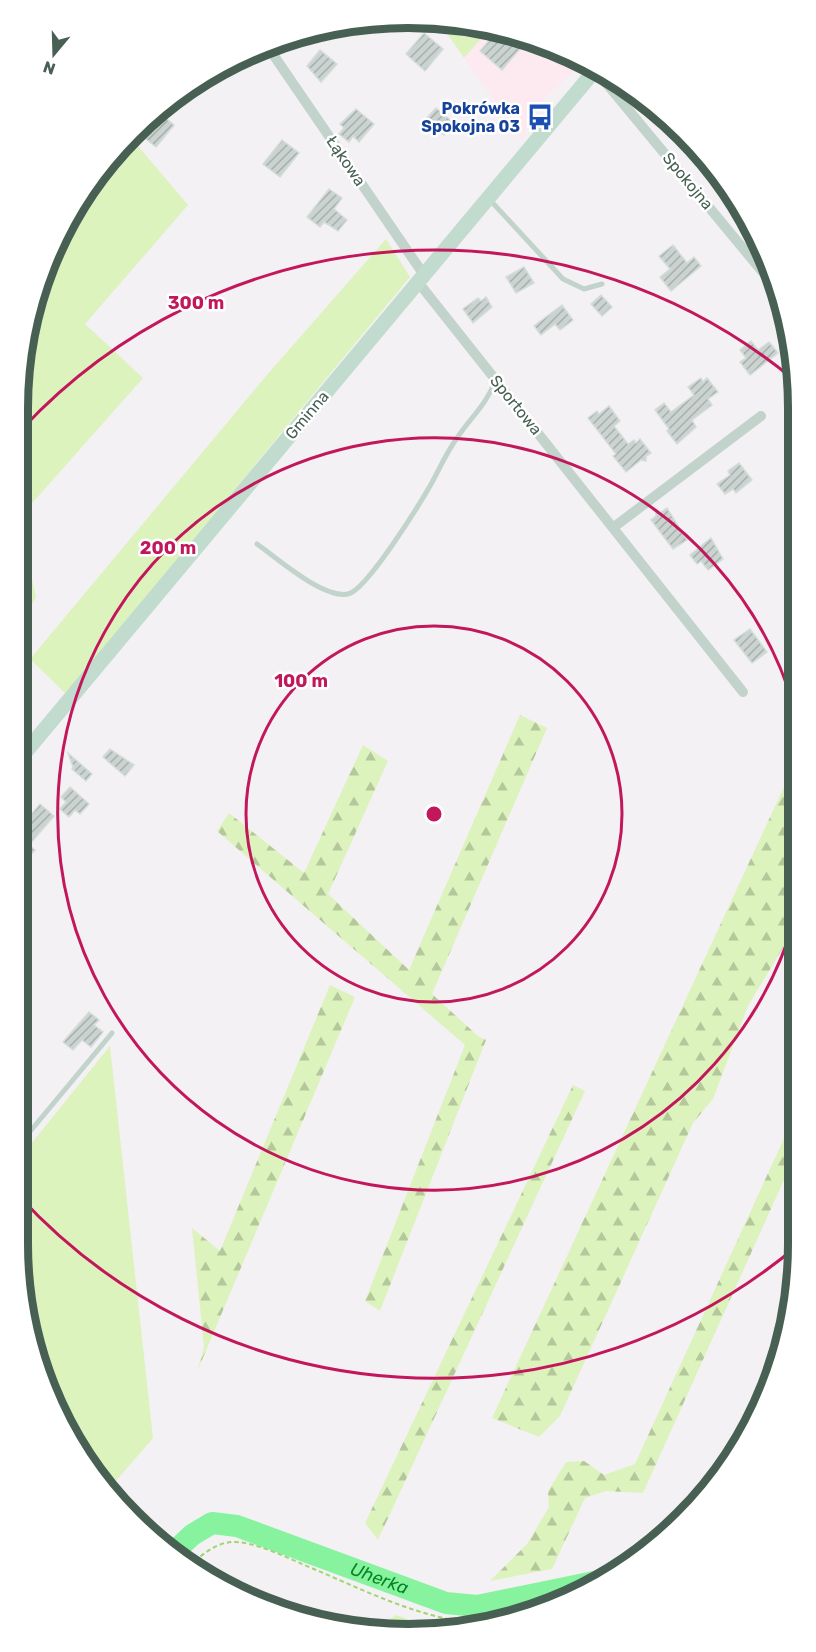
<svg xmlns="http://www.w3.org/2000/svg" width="816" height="1652" viewBox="0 0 816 1652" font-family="Rubik,sans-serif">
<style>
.commercial{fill:#fdeaf0}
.green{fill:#ddf3bd}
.forest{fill:url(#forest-firs)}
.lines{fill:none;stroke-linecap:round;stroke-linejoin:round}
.river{stroke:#87f39f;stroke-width:22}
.building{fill:url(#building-hatch);stroke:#d4ddda;stroke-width:1.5}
.path{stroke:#a1d472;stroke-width:2;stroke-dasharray:4.5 3;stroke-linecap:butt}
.service{stroke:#c1d3ca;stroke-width:5}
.minor{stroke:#c1d3ca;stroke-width:10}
.secondary{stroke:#c2dbcf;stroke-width:15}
.ring{fill:none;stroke:#c2185b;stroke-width:3}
.labels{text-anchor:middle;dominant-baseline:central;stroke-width:5;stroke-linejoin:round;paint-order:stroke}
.transit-label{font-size:16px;font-weight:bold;fill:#164399;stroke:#fff;text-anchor:end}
.street-label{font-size:16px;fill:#476053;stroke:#fff}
.water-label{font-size:18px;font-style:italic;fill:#068623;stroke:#fff}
.rim{fill:none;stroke:#476053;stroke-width:8}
.centre{fill:#c2185b;stroke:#fff;stroke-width:3}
.ring-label{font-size:18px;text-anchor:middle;font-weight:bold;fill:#c2185b;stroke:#fff;stroke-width:5;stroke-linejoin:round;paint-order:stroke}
</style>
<defs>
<pattern id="forest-firs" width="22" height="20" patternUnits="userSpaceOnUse" patternTransform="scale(1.5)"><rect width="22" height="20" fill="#ddf3bd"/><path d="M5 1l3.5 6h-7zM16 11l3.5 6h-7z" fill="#b5c89c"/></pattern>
<pattern id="building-hatch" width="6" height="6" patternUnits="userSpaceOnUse" patternTransform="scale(1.5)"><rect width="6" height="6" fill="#cad3d0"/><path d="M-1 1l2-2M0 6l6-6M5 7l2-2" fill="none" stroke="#a6afab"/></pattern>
</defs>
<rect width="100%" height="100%" fill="#f3f1f3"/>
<path class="commercial" d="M486 33 580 58 585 61 546 97 529 122 523 141 464 58Z"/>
<g class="green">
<path d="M438 20 486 33 464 58Z"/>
<path d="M132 139 188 205 85 324 143 378 19 518V383L58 236Z"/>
<path d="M386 239 410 277 66 694 30 659 266 376Z"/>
<path d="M19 522 36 597 19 628Z"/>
<path d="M110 1046 153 1438 108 1490 99 1482 39 1370 18 1244V1160Z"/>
<path d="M396 1615 441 1630 377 1628Z"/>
</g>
<g class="forest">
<path d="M520 715 547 728 432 994 478 1036 486 1040 380 1311 365 1301 465 1045 217 831 229 813 304 873 363 745 388 761 328 894 409 970Z"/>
<path d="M796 761V912L787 941 748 1006 713 1099 693 1123 560 1416 539 1437 492 1418Z"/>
<path d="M330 985 355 997 197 1372 204 1347 192 1228 220 1251Z"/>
<path d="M573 1085 585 1091 378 1540 365 1523Z"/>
<path d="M797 1110V1151L643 1493 606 1491 585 1498 552 1569 490 1581 527 1544 549 1507 548 1491 566 1462 584 1461 604 1475 635 1464Z"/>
</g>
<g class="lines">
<path class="river" id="s1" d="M174 1552 192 1535 212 1523 237 1526 446 1603 477 1606 599 1581"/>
</g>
<g class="building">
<path d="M424 33 443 49 425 71 406 54Z"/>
<path d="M494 35 525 43 502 70 480 51Z"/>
<path d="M320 50 337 64 321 82 307 66Z"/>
<path d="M436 108 454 123 444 135 426 119Z"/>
<path d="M356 109 374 124 359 142 353 136 349 142 339 134 344 128 340 124Z"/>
<path d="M161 114 174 125 156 147 142 136Z"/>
<path d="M282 140 299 153 280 177 263 164Z"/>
<path d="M329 189 342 198 334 209 347 220 338 231 324 222 320 227 307 217Z"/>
<path d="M673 245 687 263 694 257 701 266 671 291 660 277 670 269 659 256Z"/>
<path d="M524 267 534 283 516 293 506 277Z"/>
<path d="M601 295 612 307 602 316 591 304Z"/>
<path d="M486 297 492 307 473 323 463 309 478 298 481 301Z"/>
<path d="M562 305 573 320 560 330 555 324 541 335 534 326Z"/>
<path d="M751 341 758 350 769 342 778 353 750 375 740 362 746 358 740 350Z"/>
<path d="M701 378 703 382 707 378 718 392 708 399 712 405 692 420 696 427 677 444 667 431 669 429 655 410 664 403 671 412 694 395 688 387Z"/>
<path d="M609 406 620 421 614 426 628 444 634 440 636 443 640 439 651 453 646 456V461L641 460 626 472 613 456 616 454 588 418 597 411 599 414Z"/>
<path d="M739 463 752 480 736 493 733 489 725 494 717 484 730 475 728 471Z"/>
<path d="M667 508 687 540 673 549 651 520 656 516V511L660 513Z"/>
<path d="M711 538 723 559 708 570 701 561 697 564 690 555Z"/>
<path d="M750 629 767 652 752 663 734 640Z"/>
<path d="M110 749 134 765 125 776 103 757Z"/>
<path d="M68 753 92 774 86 781 72 769 73 767Z"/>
<path d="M70 787 89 804 80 814 75 810 69 817 60 809 66 802 61 797Z"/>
<path d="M40 804 54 816 29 845 35 850 18 869V835L22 839 30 829 23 824Z"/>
<path d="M89 1012 99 1020 94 1025 103 1032 91 1047 82 1040 73 1050 63 1042Z"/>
</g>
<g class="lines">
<path class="path" d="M189 1566C202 1555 215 1543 232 1542 252 1541 284 1556 302 1564 360 1588 418 1619 481 1624"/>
<g class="service">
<path d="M490 200 563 279 584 289 602 284"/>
<path d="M257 544C277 558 323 599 348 594 366 591 419 505 430 486 439 470 446 453 457 438 470 418 487 404 495 381"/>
<path d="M18 1146 112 1033"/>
</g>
<g class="minor">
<path d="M268 47 424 275"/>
<path d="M594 72 607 84 780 293"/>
<path d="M418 282 743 692"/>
<path d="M614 527 761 416"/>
</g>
<path class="secondary" d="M18 761 596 69"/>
</g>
<g class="ring">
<circle cx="434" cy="814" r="188"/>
<path d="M795 918A376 376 0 1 1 795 710"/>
<path d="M797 1246A564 564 0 0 1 18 1195M22 429A564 564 0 0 1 793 379"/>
</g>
<defs>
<g id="bus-bare" transform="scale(2.07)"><path d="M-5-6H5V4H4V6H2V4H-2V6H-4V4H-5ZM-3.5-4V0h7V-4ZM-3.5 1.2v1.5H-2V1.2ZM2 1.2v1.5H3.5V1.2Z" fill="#1a4fb4" stroke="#fff" stroke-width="2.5" paint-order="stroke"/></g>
</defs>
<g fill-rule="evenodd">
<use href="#bus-bare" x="540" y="117"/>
</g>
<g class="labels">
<g class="transit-label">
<text x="520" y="108">Pokrówka<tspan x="520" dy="18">Spokojna 03</tspan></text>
</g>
<g class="street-label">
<text transform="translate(346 161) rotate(56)">Łąkowa</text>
<text transform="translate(688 181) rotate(50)">Spokojna</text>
<text transform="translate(516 405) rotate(51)">Sportowa</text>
<text transform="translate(307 415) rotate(-50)">Gminna</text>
</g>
<g class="water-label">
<text stroke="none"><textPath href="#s1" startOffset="225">Uherka</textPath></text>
</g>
</g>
<path d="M0 0H816V1652H0ZM408 28H408A380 380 0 0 1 788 408V1244A380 380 0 0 1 408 1624H408A380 380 0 0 1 28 1244V408A380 380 0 0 1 408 28Z" fill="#fff" fill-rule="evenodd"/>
<path class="rim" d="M408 28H408A380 380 0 0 1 788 408V1244A380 380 0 0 1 408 1624H408A380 380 0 0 1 28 1244V408A380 380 0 0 1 408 28Z"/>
<circle cx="434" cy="814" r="9" class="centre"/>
<g class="ring-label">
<text x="196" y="309">300 m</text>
<text x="168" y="554">200 m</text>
<text x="301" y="687">100 m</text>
</g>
<g transform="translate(54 54) rotate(199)" stroke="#ffffff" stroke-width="4.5" paint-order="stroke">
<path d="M0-4.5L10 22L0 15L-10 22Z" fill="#476053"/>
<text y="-9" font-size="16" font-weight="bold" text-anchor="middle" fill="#476053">N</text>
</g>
</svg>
